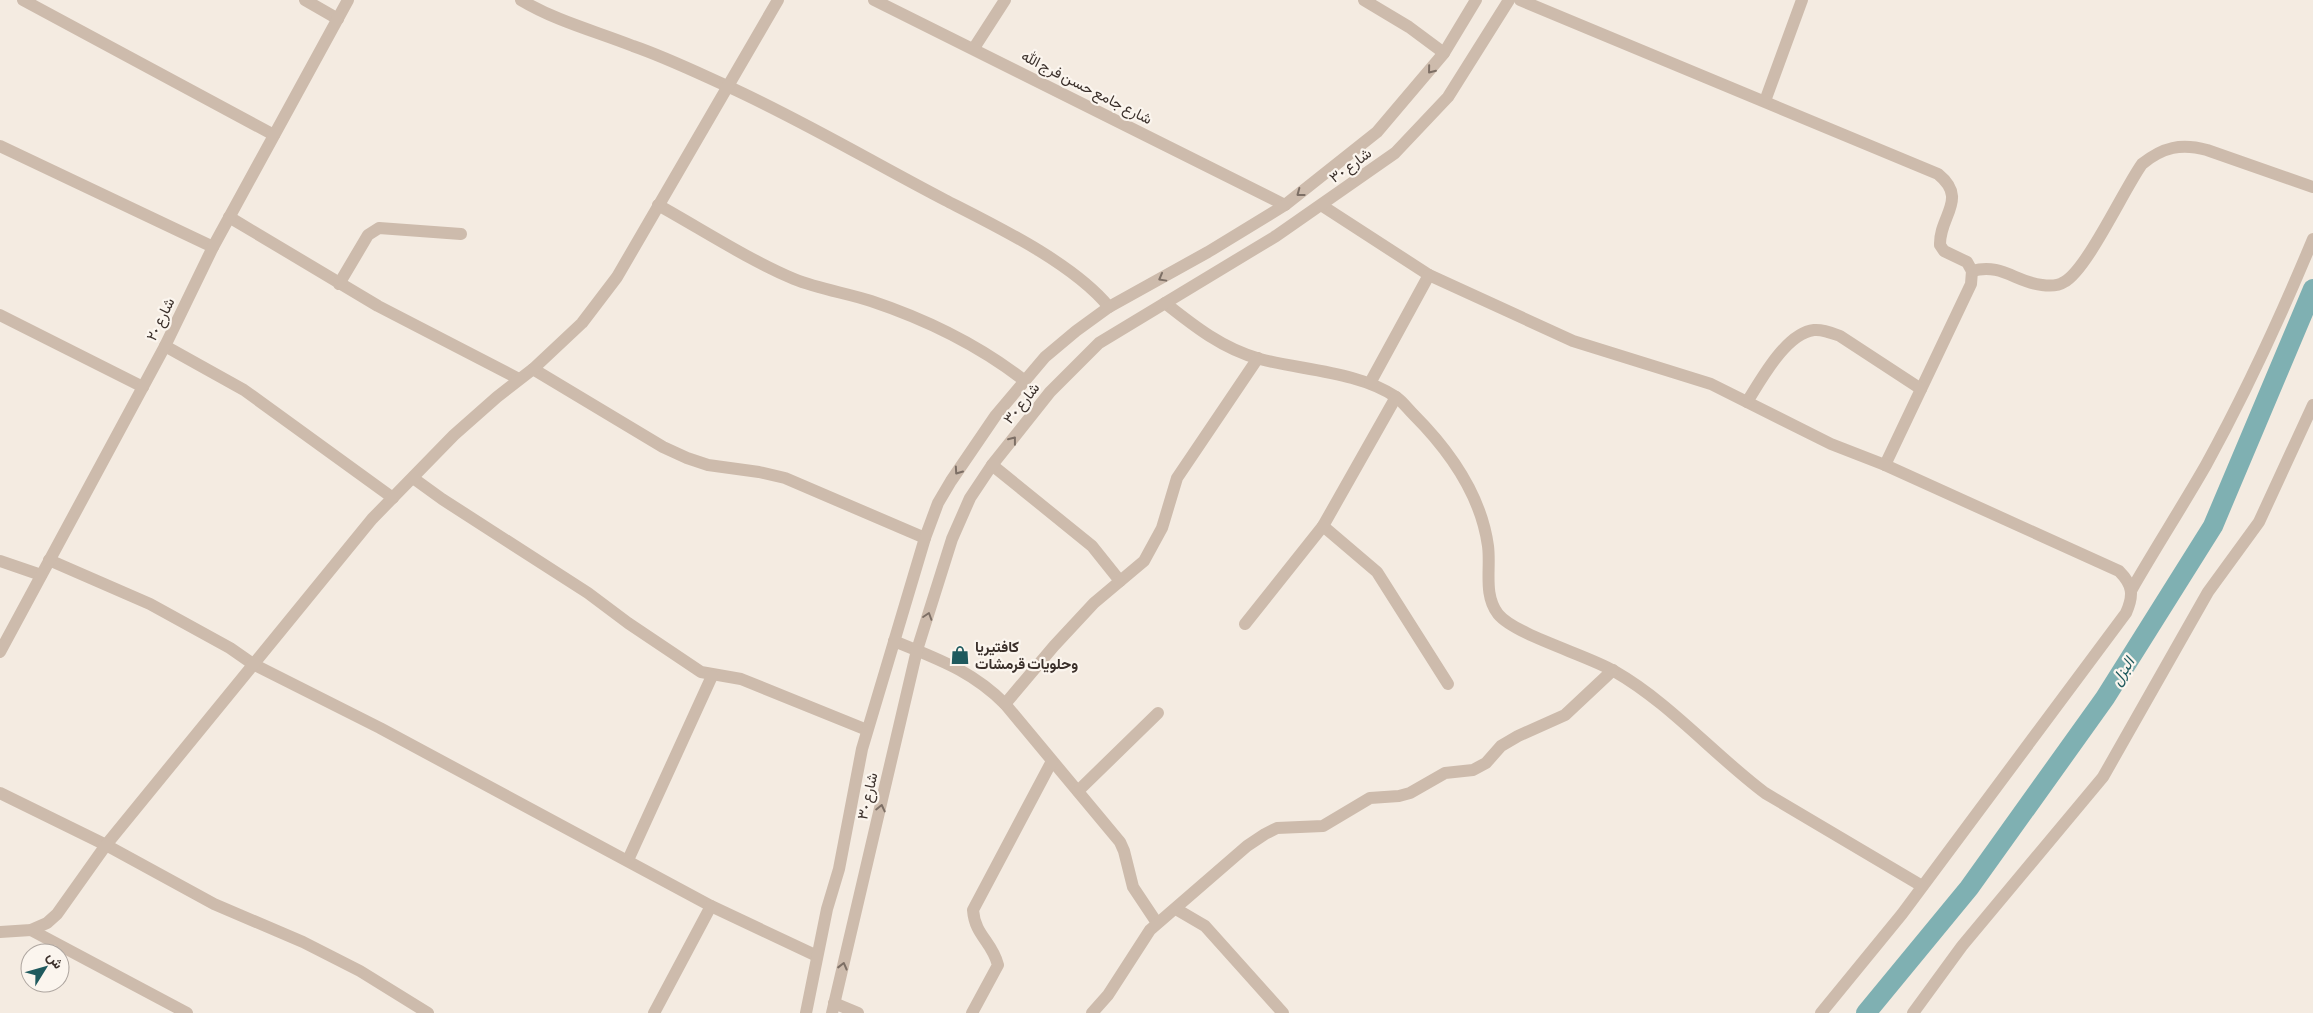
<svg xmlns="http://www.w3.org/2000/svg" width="2313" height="1013" viewBox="0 0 2313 1013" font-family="'Asap Condensed',Vazirmatn,sans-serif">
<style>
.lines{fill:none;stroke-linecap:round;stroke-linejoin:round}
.canal{stroke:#7fb0b2;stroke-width:20}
.minor{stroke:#cdbbac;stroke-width:12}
.tertiary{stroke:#cdbbac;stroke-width:12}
.oneway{stroke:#7d6f65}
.labels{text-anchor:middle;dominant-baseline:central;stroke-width:4.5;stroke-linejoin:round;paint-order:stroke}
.street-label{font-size:15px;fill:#3b302b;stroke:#fbf5ee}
.poi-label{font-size:15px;font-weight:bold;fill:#3b302b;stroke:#fbf5ee;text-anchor:start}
.water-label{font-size:16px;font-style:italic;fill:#1f5a5e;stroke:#fbf5ee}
</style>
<rect width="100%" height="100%" fill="#f4ebe1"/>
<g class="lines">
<path class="canal" d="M1866 1013 1969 888 2105 698 2213 526 2313 289"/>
<g class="minor">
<path d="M23 0 274 135"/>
<path d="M305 0 338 19"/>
<path d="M521 0C556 21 595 31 633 46 665 57 696 72 727 86 802 120 872 162 945 200 996 226 1073 263 1109 307"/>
<path d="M874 0 1285 205"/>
<path d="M1364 0 1409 27 1444 53"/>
<path d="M1520 0 1938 174C1969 199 1939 216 1940 245L1944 251 1967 262 1972 271 1971 284 1885 465"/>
<path d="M974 48 1005 0"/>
<path d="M1765 101 1802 0"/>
<path d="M0 146 213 247"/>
<path d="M658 205C703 230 747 259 794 279 819 289 846 293 871 301 925 319 980 346 1025 381"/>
<path d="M1321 205 1429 275 1573 341 1711 384 1831 444 1885 465 2119 571C2133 585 2134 595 2126 613L1902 914 1821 1013"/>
<path d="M229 217 378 306 519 379"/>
<path d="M1972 271C2002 263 2015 282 2042 285 2049 286 2058 286 2064 282 2087 270 2124 189 2142 164 2163 147 2181 143 2207 150L2313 187"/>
<path d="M339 284 368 235 379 228 461 234"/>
<path d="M1165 303C1194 326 1223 349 1260 359 1302 370 1360 372 1396 397 1402 401 1408 409 1413 414 1449 450 1481 495 1488 546 1491 569 1483 594 1498 614 1515 635 1587 655 1614 671 1670 703 1713 754 1765 793L1922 886"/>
<path d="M0 315 143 387"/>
<path d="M165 346 244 390 393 498"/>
<path d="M533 369 663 447 687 458 708 465 759 472 785 478 925 538"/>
<path d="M1370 383 1429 275"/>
<path d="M1747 402C1761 380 1786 333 1814 330 1823 329 1832 333 1840 336L1921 389"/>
<path d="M992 465 1092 546 1120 581"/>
<path d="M413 478 442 499 588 593 628 623 701 672 741 679 867 730"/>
<path d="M1323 526 1377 572 1448 684"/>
<path d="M49 560 150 604 230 648 253 664 380 728 711 906 817 956"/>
<path d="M0 561 41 575"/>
<path d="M2132 589C2156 547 2182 507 2206 465 2246 392 2281 316 2313 239"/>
<path d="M1245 624 1323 526 1396 397"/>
<path d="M894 641C937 659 971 670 1005 704L1120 842 1124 851 1133 887 1157 923"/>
<path d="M1005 704 1054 646 1094 603 1144 561 1162 528 1177 478 1258 358"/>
<path d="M1078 791 1158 713"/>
<path d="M0 793 106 845 214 904 303 942 360 971 428 1013"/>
<path d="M628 860 712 676"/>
<path d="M1176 909 1205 926 1283 1013"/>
<path d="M31 930 187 1013"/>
<path d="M0 932 31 930 47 923 57 914 106 845 372 519 454 435 497 397 533 369 582 323 617 277 778 0"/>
<path d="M834 1003 858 1013"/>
<path d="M654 1013 711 906"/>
<path d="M972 1013 998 965C992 941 975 936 973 910L1052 761"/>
<path d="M1092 1013 1108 995 1150 930 1247 846 1265 834 1277 828 1323 826 1370 798 1399 796 1410 793 1445 773 1473 770 1486 763 1501 746 1518 736 1565 715 1613 670"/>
<path d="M1913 1013 1962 946 2103 777 2208 592 2259 522 2313 405"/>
</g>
<g class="tertiary">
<path d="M0 652 165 346 213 247 348 0"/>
<path d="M806 1013 827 909 839 869 862 749 925 538 938 503 951 481 996 415 1045 357 1076 331 1109 307 1208 252 1285 205 1377 132 1444 53 1476 0"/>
<path d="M832 1013 917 650 952 539 970 498 992 465 1050 392 1099 343 1276 236 1395 153 1448 97 1509 0"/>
</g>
</g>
<defs><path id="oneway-chevron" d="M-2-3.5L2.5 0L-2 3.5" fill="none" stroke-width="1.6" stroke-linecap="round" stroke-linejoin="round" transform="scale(1.25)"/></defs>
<g class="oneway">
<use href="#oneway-chevron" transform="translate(1431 70) rotate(129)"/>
<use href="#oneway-chevron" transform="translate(1300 193) rotate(143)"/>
<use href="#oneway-chevron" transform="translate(1162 278) rotate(151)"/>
<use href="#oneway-chevron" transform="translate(1013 440) rotate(-52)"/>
<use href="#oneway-chevron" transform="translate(958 471) rotate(125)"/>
<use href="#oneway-chevron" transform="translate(928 616) rotate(-72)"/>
<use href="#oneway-chevron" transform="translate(881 808) rotate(-77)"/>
<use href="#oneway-chevron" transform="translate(843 966) rotate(-76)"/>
</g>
<defs>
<g id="shop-bare" transform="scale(1.5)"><path d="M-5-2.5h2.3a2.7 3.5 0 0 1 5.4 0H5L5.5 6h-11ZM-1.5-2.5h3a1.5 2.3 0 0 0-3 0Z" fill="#1f5a5e" stroke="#fbf5ee" stroke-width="2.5" paint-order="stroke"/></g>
</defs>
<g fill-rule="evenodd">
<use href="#shop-bare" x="960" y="655"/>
</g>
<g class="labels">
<g class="street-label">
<text transform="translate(1087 87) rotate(27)">شارع جامع حسن فرج الله</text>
<text transform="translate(1350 165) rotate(-36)">شارع ٣٠</text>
<text transform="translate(160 319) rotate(-64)">شارع ٢٠</text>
<text transform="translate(1021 403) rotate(-51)">شارع ٣٠</text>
<text transform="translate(867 796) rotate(-77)">شارع ٣٠</text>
</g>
<g class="poi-label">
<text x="975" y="646">كافتيريا<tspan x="975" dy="17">وحلويات قرمشات</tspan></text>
</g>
<g class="water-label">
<text transform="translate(2122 671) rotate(-58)">البزل</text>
</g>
</g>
<g transform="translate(45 968) rotate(53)"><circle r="24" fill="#fbf5ee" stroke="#aea6a0"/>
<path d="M0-4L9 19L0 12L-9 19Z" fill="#1f5a5e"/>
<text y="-8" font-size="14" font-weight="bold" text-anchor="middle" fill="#3b302b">ش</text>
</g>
</svg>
